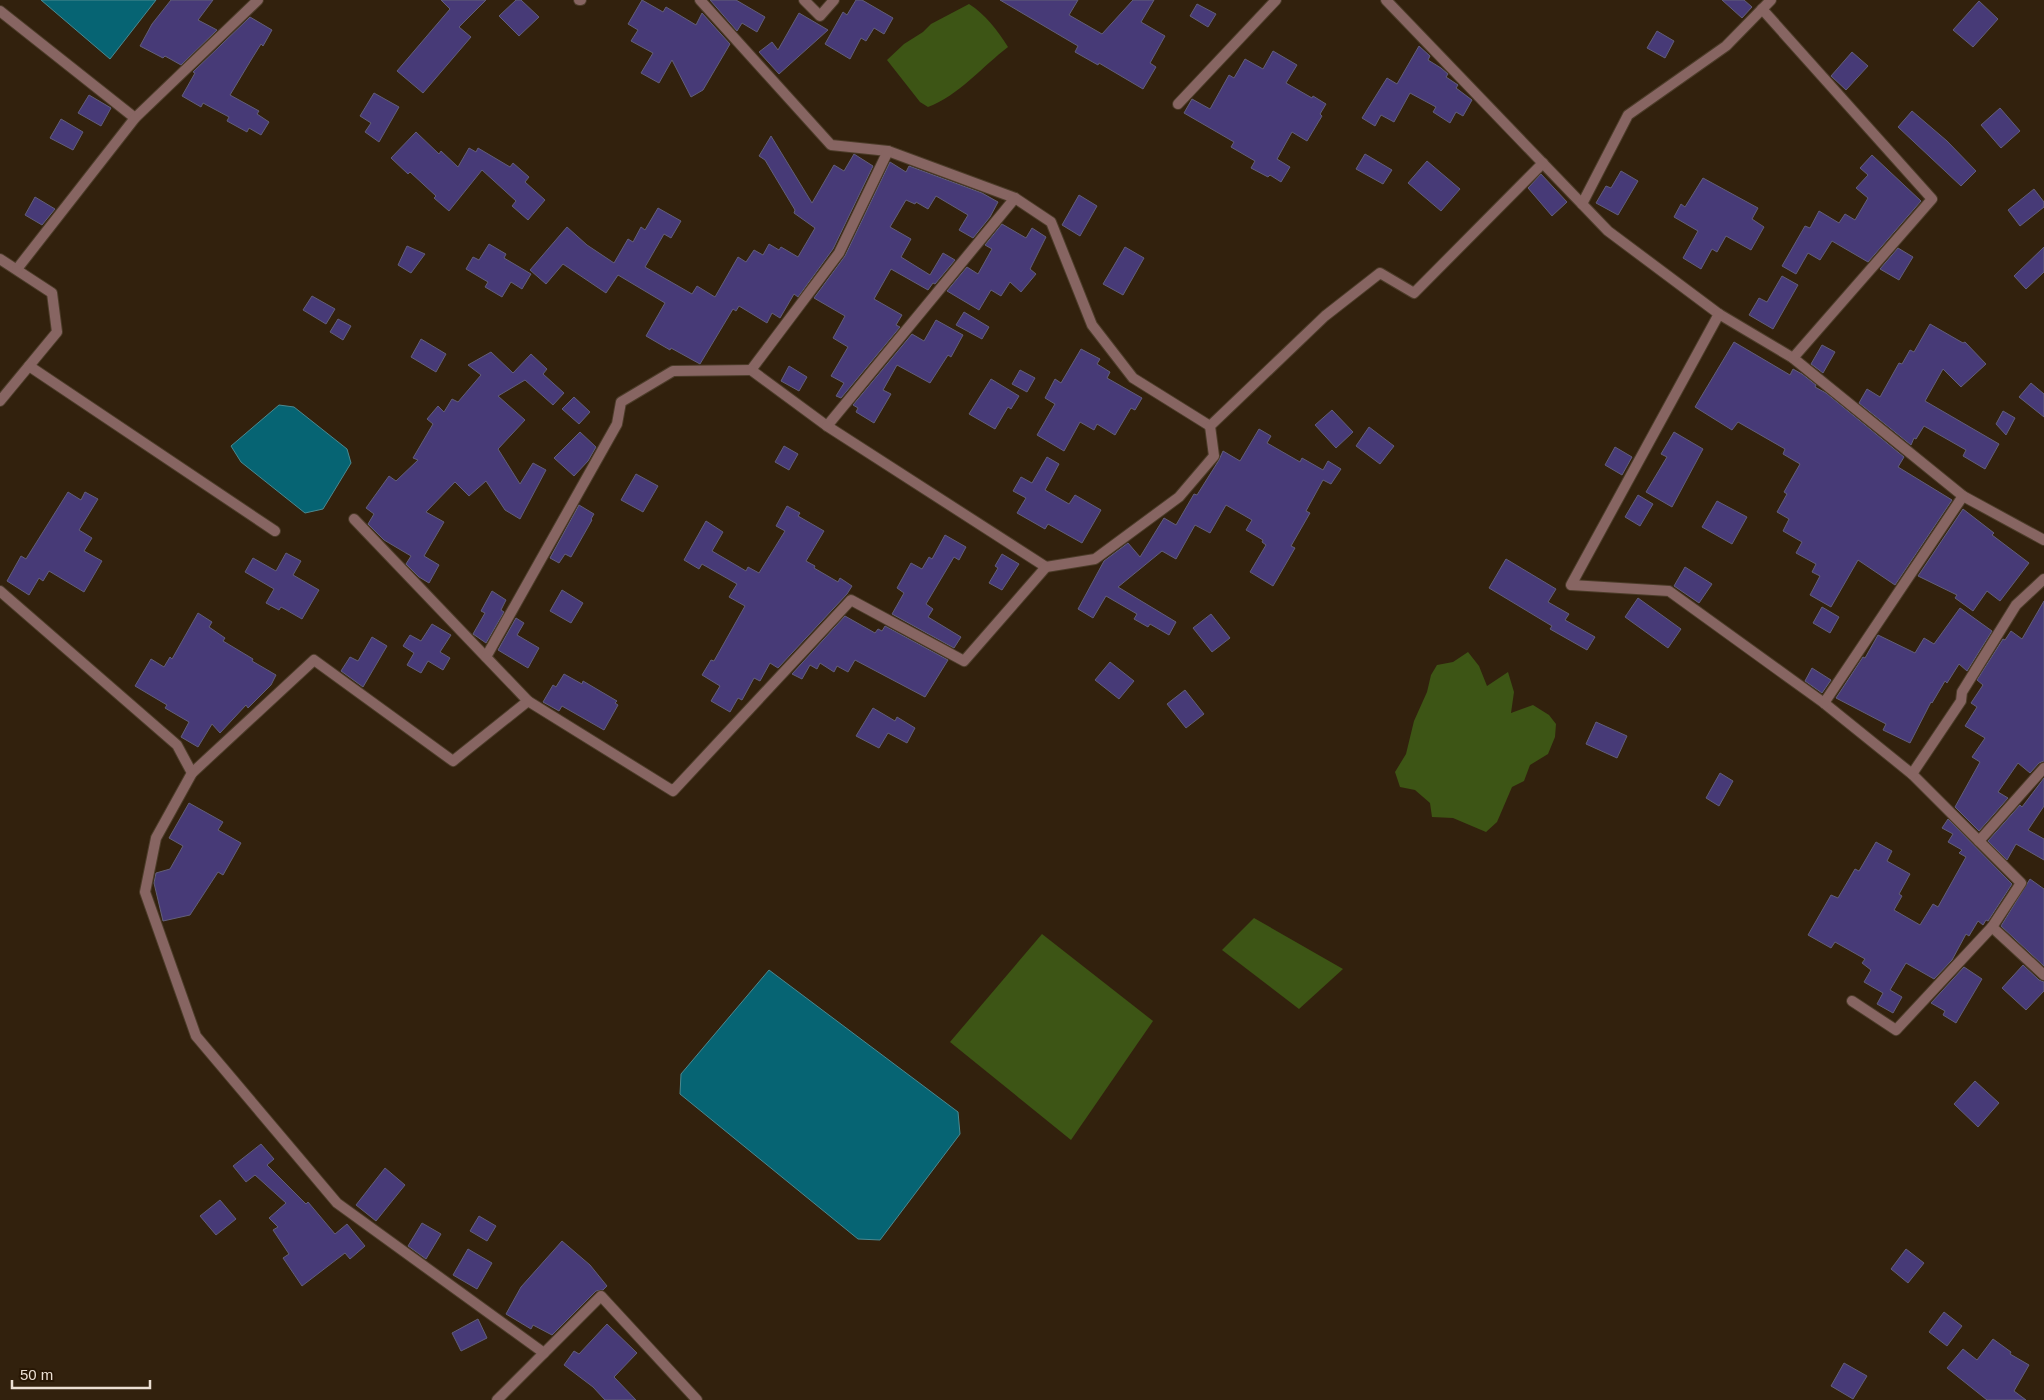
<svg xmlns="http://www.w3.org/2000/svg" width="2044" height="1400" viewBox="0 0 2044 1400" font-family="Arial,sans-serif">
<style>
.green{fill:#3d5515}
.water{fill:#066473;stroke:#4b8990}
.building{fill:#473a77;stroke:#625e79}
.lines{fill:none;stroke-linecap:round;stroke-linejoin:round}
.street-casing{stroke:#4c3c29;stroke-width:12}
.street{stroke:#876562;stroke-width:10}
</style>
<rect width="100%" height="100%" fill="#32210d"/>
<g class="green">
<path d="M969 4C985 14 998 31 1008 47 983 66 958 96 928 107L920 102 887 60 904 44 923 32 931 24Z"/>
<path d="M1468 652 1479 666 1487 686 1508 672 1514 692 1511 713 1533 705 1549 715 1556 724 1555 737 1548 754 1530 765 1524 781 1512 787 1497 822 1486 832 1453 818 1432 817 1430 803 1415 790 1400 787 1395 772 1406 754 1414 721 1427 692 1431 675 1437 665 1453 662Z"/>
<path d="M1254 918 1343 969 1299 1009 1222 950Z"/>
<path d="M1042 934 1153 1021 1071 1140 950 1042Z"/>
</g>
<g class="water">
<path d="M41 0H156L110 59Z"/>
<path d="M279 405 294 407 347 449 351 463 323 509 305 513 241 462 231 446Z"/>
<path d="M769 970 958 1112 960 1134 880 1240 858 1239 680 1094 681 1074Z"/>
</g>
<g class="building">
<path d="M171 0H213L198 20 217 30 181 65 165 56 163 58 140 46 152 24Z"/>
<path d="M441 0H486L459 27 471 37 423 93 397 71 450 9Z"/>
<path d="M516 0H521L539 17 519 36 499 16Z"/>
<path d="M642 0 663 12 666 7 696 25 702 13 730 44 703 90 691 97 672 60 659 83 641 73 653 53 631 41 638 30 628 24Z"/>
<path d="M710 0H736L765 17 757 32 742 23 737 31Z"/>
<path d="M856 0H862L893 18 884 34 874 28 866 41 861 38 850 59 825 44 843 12 847 15Z"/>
<path d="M1000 0H1078L1069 15 1102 34 1133 0H1154L1141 22 1165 36 1150 63 1156 67 1143 89 1099 63 1098 65 1075 52 1078 46Z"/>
<path d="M1722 0H1744L1752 7 1742 18Z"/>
<path d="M1979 1 1998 19 1973 47 1953 30Z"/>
<path d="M1197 4 1216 14 1208 27 1190 16Z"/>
<path d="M799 13 828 30 779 74 759 52 772 42 778 50Z"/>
<path d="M250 17 272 30 263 46 261 44 251 60 230 95 259 111 257 114 269 122 261 135 249 128 247 132 227 121 229 117 203 103 201 107 182 96 195 73 193 72Z"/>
<path d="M1657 31 1674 41 1665 58 1647 48Z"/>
<path d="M1419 46 1430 56 1428 60 1441 68 1448 74 1446 77 1458 85 1456 88 1472 100 1463 116 1456 112 1450 123 1433 112 1436 107 1410 93 1394 122 1381 115 1375 126 1362 118 1387 78 1397 84Z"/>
<path d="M1273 51 1297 65 1286 83 1312 98 1313 96 1326 104 1320 114 1322 116 1307 141 1292 132 1277 159 1290 167 1281 182 1270 175 1268 177 1251 168 1255 161 1231 147 1234 142 1184 113 1192 99 1210 109 1229 75 1234 78 1245 59 1263 69Z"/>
<path d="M1852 52 1868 66 1846 90 1831 76Z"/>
<path d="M374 93 399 107 379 142 365 132 371 123 360 116Z"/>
<path d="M89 95 111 108 101 126 78 113Z"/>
<path d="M2000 108 2020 131 2001 148 1981 125Z"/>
<path d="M1912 111 1947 141 1976 171 1961 186 1898 127Z"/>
<path d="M61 119 83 132 73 150 50 138Z"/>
<path d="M416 132 439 154 441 151 458 167 469 148 476 152 478 148 510 167 513 163 529 177 525 182 545 200 528 220 512 206 516 201 482 170 449 211 434 198 436 196 410 172 408 174 391 158Z"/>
<path d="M771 136 812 203 834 165 844 171 854 154 873 166 833 249 798 297 794 294 780 318 772 313 767 323 739 306 736 311 733 309 700 364 671 348 670 350 646 336 665 303 618 275 606 293 563 264 546 284 530 270 567 227 587 245 614 263 628 239 633 242 641 227 645 230 658 208 681 221 671 238 664 234 645 267 692 294 697 286 715 297 738 257 746 262 754 250 763 255 769 244 779 250 781 247 798 257 815 228 794 213 795 210 765 160 759 156Z"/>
<path d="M1365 154 1392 170 1383 184 1356 169Z"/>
<path d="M1872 155 1921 201 1868 262 1832 241 1820 260 1808 253 1796 274 1782 266 1805 226 1810 228 1819 211 1839 223 1845 214 1855 220 1868 198 1856 188 1868 175 1860 168Z"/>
<path d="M1427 161 1460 189 1441 211 1408 183Z"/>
<path d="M890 162 906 172 909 166 982 193 998 202 990 217 973 238 959 230 968 215 936 196 928 209 916 202 915 204 906 200 890 227 911 239 901 257 930 275 943 253 955 260 935 284 933 283 928 290 891 269 874 299 902 315 896 325 900 327 841 398 836 396 844 383 831 376 848 347 833 338 845 316 814 298 845 256Z"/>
<path d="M1621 171 1638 181 1618 215 1596 203 1606 186 1611 188Z"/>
<path d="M1541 174 1567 202 1552 216 1528 188Z"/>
<path d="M1703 178 1758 208 1752 219 1764 227 1751 250 1726 236 1717 252 1712 249 1701 269 1683 258 1698 231 1674 217 1681 204 1685 207Z"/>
<path d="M2034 189 2044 202V207L2020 226 2008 210Z"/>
<path d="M1079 195 1097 206 1080 236 1062 225Z"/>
<path d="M35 197 55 209 42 225 25 215Z"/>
<path d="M1002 224 1026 238 1032 228 1046 237 1030 269 1036 274 1021 292 1010 282 1001 296 991 290 979 310 947 291 967 267 978 274 992 249 985 245Z"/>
<path d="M489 244 506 254 504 258 531 274 522 289 511 282 502 297 485 287 488 282 466 269 473 257 479 260Z"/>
<path d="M407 246 425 254 411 273 398 265Z"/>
<path d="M1125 247 1144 258 1123 295 1103 284Z"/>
<path d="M2044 247V272L2026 289 2014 276Z"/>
<path d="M1898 248 1913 257 1899 280 1880 269Z"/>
<path d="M1782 276 1798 285 1773 329 1749 315 1759 298 1767 302Z"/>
<path d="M312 296 335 309 326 324 303 310Z"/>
<path d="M964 312 989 327 982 339 956 325Z"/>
<path d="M338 319 351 326 343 340 330 332Z"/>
<path d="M936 320 963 335 951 357 948 355 930 383 897 365 883 390 891 394 874 423 856 412 858 408 853 405 912 334 924 341Z"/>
<path d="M1930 324 1963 343 1965 342 1986 364 1961 387 1943 369 1925 401 1999 444 1985 469 1963 456 1966 450 1924 426 1916 439 1914 438 1911 445 1859 403 1867 389 1880 397 1899 363 1902 364 1910 350 1914 352Z"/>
<path d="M421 339 446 354 436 372 411 357Z"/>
<path d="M1734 342 1790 375 1793 369 1802 374 1816 385 1815 387 1826 393 1904 457 1898 467 1952 500 1895 585 1858 560 1831 607 1810 595 1820 576 1812 572 1816 564 1796 553 1802 542 1783 531 1789 519 1777 512 1787 494 1784 492 1800 464 1783 454 1785 449 1738 422 1732 430 1695 407Z"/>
<path d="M1822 345 1835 352 1823 373 1811 364Z"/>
<path d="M1081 349 1100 359 1097 364 1110 372 1107 378 1142 398 1135 410 1131 408 1115 435 1097 424 1094 430 1080 422 1064 451 1037 435 1055 404 1045 398 1055 379 1061 383Z"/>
<path d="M491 352 513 373 531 354 547 369 543 374 564 393 553 405 525 380 498 396 525 420 498 449 520 484 533 463 546 470 520 519 505 510 486 481 469 496 455 482 426 512 444 522 424 556 439 565 429 583 419 577 406 564 411 556 384 540 368 524 374 514 366 508 389 476 396 481 418 460 413 458 433 424 427 419 438 406 444 412 452 399 458 402 481 375 468 365Z"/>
<path d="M789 366 807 377 799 391 781 381Z"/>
<path d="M1020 370 1035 378 1027 392 1012 384Z"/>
<path d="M991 379 1019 396 1011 409 1008 407 995 429 969 414Z"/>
<path d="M2031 383 2044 394V417L2019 397Z"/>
<path d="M574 397 590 412 579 424 562 409Z"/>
<path d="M1332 410 1353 432 1336 448 1315 425Z"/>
<path d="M2003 411 2015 418 2006 435 1996 424Z"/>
<path d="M1369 427 1394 446 1380 464 1356 446Z"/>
<path d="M1259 429 1271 436 1267 443 1300 462 1302 458 1323 470 1328 461 1341 469 1331 484 1323 480 1306 511 1310 513 1291 546 1295 548 1273 586 1250 572 1266 545 1262 542 1263 540 1246 530 1252 520 1226 505 1210 533 1195 525 1176 559 1162 551 1118 587 1176 622 1169 635 1150 624 1148 627 1134 619 1137 614 1106 596 1093 618 1078 609 1104 561 1128 543 1140 557 1164 518 1176 525 1194 494 1197 495 1219 460 1223 451 1240 461Z"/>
<path d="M580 432 596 447 588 461 574 476 554 458Z"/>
<path d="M1674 432 1703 449 1672 507 1646 492 1667 457 1661 454Z"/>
<path d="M784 446 798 454 789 470 775 462Z"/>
<path d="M1615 447 1632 457 1622 475 1605 465Z"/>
<path d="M1047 457 1059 464 1045 490 1069 504 1075 495 1101 510 1082 543 1048 524 1045 529 1017 513 1026 498 1013 491 1021 477 1032 483Z"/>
<path d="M636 474 658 486 643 512 621 500Z"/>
<path d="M68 492 81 500 85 492 98 499 79 530 92 538 84 551 102 561 84 592 49 571 43 581 39 578 29 595 7 581 21 556 26 559Z"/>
<path d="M1638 495 1653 504 1640 526 1625 517Z"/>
<path d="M1717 501 1747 517 1732 544 1702 527Z"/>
<path d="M579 505 594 514 591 519 592 520 571 557 565 554 559 563 550 558Z"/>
<path d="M787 506 800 513 798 516 824 531 806 561 815 566 814 568 838 582 840 578 852 586 847 594 778 668 770 663 760 681 754 678 742 700 738 698 730 712 711 701 720 686 702 675 711 660 714 661 745 606 729 597 737 584 702 564 699 569 684 560 706 521 723 532 712 551 746 571 748 567 759 573 785 531 776 526Z"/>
<path d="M1963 509 1994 533 1992 535 2029 563 2000 601 1987 591 1973 611 1955 598 1957 595 1918 576Z"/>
<path d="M945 535 966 547 959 560 954 557 926 604 933 609 928 617 961 637 954 648 892 614 904 593 897 588 911 563 922 569 929 557 932 559Z"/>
<path d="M286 553 301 561 293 575 319 590 302 619 281 607 279 610 266 603 274 589 245 572 253 558 276 571Z"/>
<path d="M1002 554 1019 564 1002 590 989 583 998 568 995 566Z"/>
<path d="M1506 559 1556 589 1548 602 1569 614 1565 620 1595 637 1587 650 1550 629 1552 626 1489 588Z"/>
<path d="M1685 567 1712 584 1699 603 1674 586Z"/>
<path d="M562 590 583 603 571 623 550 611Z"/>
<path d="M492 591 506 600 501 610 504 612 486 643 473 634 485 613 481 611Z"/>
<path d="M1638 598 1681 629 1668 648 1625 617Z"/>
<path d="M2044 601V761L2039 763 2030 773 2018 763 1998 792 2008 798 1979 831 1955 807 1980 762 1972 757 1985 738 1965 726 1977 707 1971 703 1983 685 1977 680 2003 639 2005 640 2011 631 2022 639Z"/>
<path d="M1822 607 1839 617 1830 633 1813 623Z"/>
<path d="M1960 608 1992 631 1967 671 1959 664 1947 683 1945 681 1932 703 1931 702 1910 743 1883 730 1886 724 1836 698 1863 657 1865 658 1878 635 1915 653 1924 638 1934 644Z"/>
<path d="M198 613 212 622 209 627 225 638 223 641 253 659 252 661 276 675 271 685 248 708 246 705 220 733 212 724 198 747 181 737 189 722 165 708 167 705 135 686 151 659 164 667 170 657 172 659Z"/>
<path d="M1211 614 1230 638 1212 652 1193 628Z"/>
<path d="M845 616 875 633 878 629 882 631 885 626 948 660 925 697 855 660 848 672 837 666 834 672 820 663 817 669 810 665 802 679 792 674Z"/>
<path d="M516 618 524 623 517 635 539 648 528 668 498 650Z"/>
<path d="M432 624 451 635 440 652 450 658 443 670 428 661 421 673 407 665 414 653 403 646 410 635 421 641Z"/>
<path d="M372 637 387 646 363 687 341 671 350 657 358 661Z"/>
<path d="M1110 662 1134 681 1119 699 1095 680Z"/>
<path d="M1812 668 1831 680 1822 693 1805 681Z"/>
<path d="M564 674 582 684 583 681 617 701 615 703 618 705 604 730 562 706 559 711 543 702 553 685 556 687Z"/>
<path d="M1185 690 1204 714 1186 728 1167 704Z"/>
<path d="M873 708 895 721 897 717 915 728 907 743 888 733 879 748 856 736Z"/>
<path d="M1596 722 1627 736 1617 758 1586 744Z"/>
<path d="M1720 773 1733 781 1719 806 1706 798Z"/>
<path d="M2044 778V806L2028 830 2044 839V860L2016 844 2007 860 1988 841 2020 805 2022 807Z"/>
<path d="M189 803 223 822 218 830 241 843 223 875 218 872 190 915 163 921 154 883 156 873 170 869 183 846 169 838Z"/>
<path d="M1948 819 2012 884 1988 921 1986 920 1983 925 1978 921 1969 936 1966 934 1952 960 1934 979 1906 963 1890 990 1902 997 1893 1013 1877 1004 1883 993 1864 982 1871 970 1862 963 1865 959 1835 942 1831 948 1808 935 1831 895 1838 898 1855 869 1859 871 1876 842 1892 851 1887 861 1910 874 1899 894 1902 896 1894 910 1920 925 1933 904 1938 907 1966 857 1959 853 1962 850 1948 842 1953 834 1942 828Z"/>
<path d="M2030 879 2044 889V966L2001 926Z"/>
<path d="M2023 965 2039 980 2044 982V991L2026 1010 2002 988Z"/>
<path d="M1964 967 1982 979 1956 1023 1943 1015 1945 1011 1931 1003Z"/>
<path d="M1975 1081 1999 1103 1978 1127 1954 1104Z"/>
<path d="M261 1144 274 1159 267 1165 306 1204 308 1202 335 1234 347 1224 365 1246 350 1259 345 1253 302 1286 283 1258 289 1254 273 1230 278 1227 269 1218 286 1203 255 1175 246 1182 233 1166Z"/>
<path d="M385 1168 405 1185 376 1221 356 1205Z"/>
<path d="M220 1200 236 1219 216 1235 200 1216Z"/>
<path d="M479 1216 496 1226 487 1241 470 1231Z"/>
<path d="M422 1223 441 1234 426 1259 408 1246Z"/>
<path d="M562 1241 590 1265 607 1286 603 1290 596 1291 552 1335 533 1325 531 1329 506 1314 521 1287Z"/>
<path d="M468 1249 492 1263 477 1289 453 1275Z"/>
<path d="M1906 1249 1924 1263 1908 1283 1891 1269Z"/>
<path d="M1944 1312 1962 1326 1947 1346 1929 1332Z"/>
<path d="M478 1319 487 1338 461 1351 452 1333Z"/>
<path d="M607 1324 637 1353 614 1377 636 1400H605L593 1387 564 1365 574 1351 579 1354Z"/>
<path d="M1993 1339 2011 1352 2010 1354 2029 1365 2014 1391 2026 1400H1987L1947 1368 1963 1349 1977 1360Z"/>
<path d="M1844 1363 1867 1376 1853 1399 1831 1386Z"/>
</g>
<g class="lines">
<g class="street-casing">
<g id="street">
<path d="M579 0H581"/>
<path d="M700 0 831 145 888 151 1015 198 1051 222 1092 325 1133 378 1210 426"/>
<path d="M804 0 820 16 834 0"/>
<path d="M1386 0 1608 231 1719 314 1793 358 1963 496 2044 540"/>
<path d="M1762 9 1932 199 1793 358"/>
<path d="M0 11 135 118"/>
<path d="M1178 104 1276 0"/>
<path d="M888 151 839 253 751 370 827 426 1046 567"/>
<path d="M1582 204 1628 115 1726 46 1771 0"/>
<path d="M0 259 52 293 57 332 0 401"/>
<path d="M17 269 135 118 258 0"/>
<path d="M1719 314 1571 585 1669 591 1824 703 1912 774 2021 883 1992 927 2044 975"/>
<path d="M29 366 275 531"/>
<path d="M827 426 1015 198"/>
<path d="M354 519 528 701"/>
<path d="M0 591 177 745 192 773 156 838 145 892 196 1036 337 1203 544 1353 601 1296 697 1400"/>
<path d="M486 657 617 424 621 402 673 371 751 370"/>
<path d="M1824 703 1963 496"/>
<path d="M192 773 314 660 453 761 528 701 673 791 851 600 964 661 1046 567 1095 559 1179 497 1214 456 1210 426 1325 316 1380 273 1414 293 1543 163"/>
<path d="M1912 774 1961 701 1962 692 2016 605 2044 579"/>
<path d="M1979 841 2044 768"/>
<path d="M1852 1001 1896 1030 1992 927"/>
<path d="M497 1400 544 1353"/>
</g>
</g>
<use href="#street" class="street"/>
</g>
<path d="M12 1380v8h138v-8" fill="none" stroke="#ebdfd3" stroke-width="2.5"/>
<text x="20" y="1380" font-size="15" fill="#ebdfd3" stroke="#281704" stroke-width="4" paint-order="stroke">50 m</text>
</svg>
